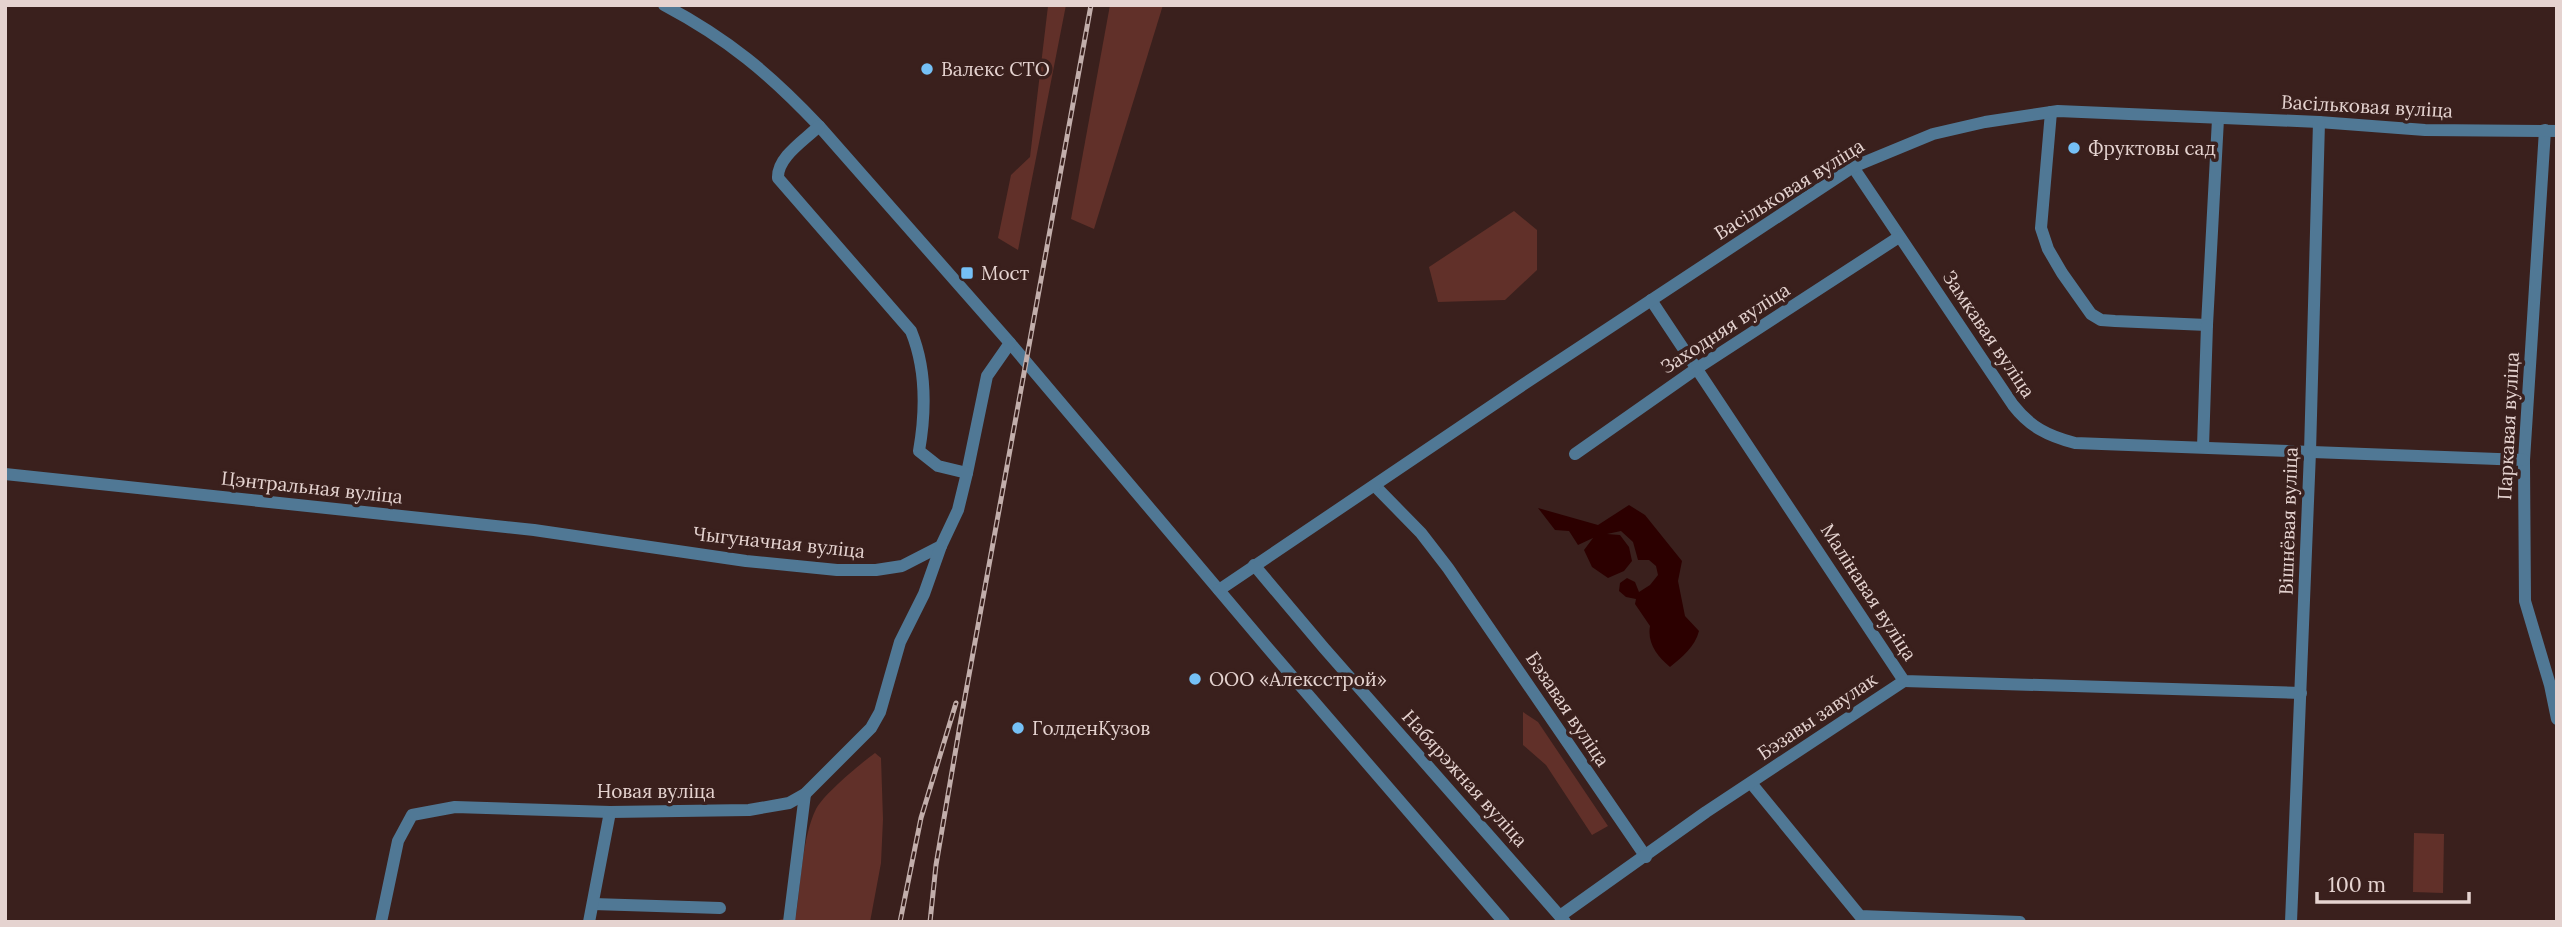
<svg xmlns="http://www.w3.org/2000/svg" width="2562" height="927" viewBox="0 0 2562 927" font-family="Lora,serif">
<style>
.green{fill:#613029}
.water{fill:#2c0000}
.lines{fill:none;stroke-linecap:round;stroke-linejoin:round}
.minor{stroke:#507895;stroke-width:12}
.rail-casing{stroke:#c2aeab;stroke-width:5}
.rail{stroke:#3a201d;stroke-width:2.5;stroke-dasharray:8;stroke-linecap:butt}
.poi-dot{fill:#75c0f6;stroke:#3a201d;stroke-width:2.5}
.labels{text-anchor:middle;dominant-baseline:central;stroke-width:7;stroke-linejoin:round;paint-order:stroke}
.poi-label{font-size:19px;fill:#e5d3d0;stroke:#3a201d;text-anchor:start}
.street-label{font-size:19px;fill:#e5d3d0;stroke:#3a201d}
</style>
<rect width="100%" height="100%" fill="#3a201d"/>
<g class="green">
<path d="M1066 5 1018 250 998 238 1011 175 1030 157 1048 6Z"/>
<path d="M1110 5H1163L1094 229 1071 219Z"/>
<path d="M1514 211 1537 230V270L1505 300 1438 302 1429 267Z"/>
<path d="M1523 712 1538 722 1608 826 1592 835 1546 765 1523 745Z"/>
<path d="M875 753 881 758 883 819 881 863 870 922H772L796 915C801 883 802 838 816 809 824 794 861 763 875 753Z"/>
<path d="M2414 833 2444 834 2443 893 2413 892Z"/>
</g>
<path class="water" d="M1629 505 1645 515 1682 561 1678 581 1685 616 1699 631C1695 647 1682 657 1670 667 1657 656 1647 643 1650 626L1635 604 1636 599 1626 597 1619 591 1620 583 1627 578 1635 582 1639 592 1650 585 1658 575 1656 566 1649 560H1638L1633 542 1621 531 1607 534 1620 535 1629 547 1632 561 1624 571 1608 578 1592 567 1584 550 1593 538 1578 545 1569 531 1555 530 1538 508 1598 525Z"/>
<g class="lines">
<g class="minor">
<path d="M664 5C728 39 770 74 819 126L1010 343 1267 647 1504 922"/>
<path d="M2051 112 2041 228 2048 249 2062 273 2091 314 2101 320 2115 321 2207 325 2218 119"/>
<path d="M2545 130 2524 460 2525 601 2550 685 2557 719"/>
<path d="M1853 167 2013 405C2030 427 2048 436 2075 443L2524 460"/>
<path d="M1651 300 1904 681 2301 693"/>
<path d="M2203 447 2207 325"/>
<path d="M1575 454 1696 369 1899 237"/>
<path d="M967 473 987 376 1010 343"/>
<path d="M5 474 534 530 746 561 837 570H876L902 566 941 546 958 510 967 473 938 466 919 451C926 411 927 370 911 331L778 178C777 157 805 140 819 126"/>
<path d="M1375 486 1421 533 1448 568 1646 857"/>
<path d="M1254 565 1324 648 1565 922"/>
<path d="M1219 590 1524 384 1853 167 1933 134 1985 122 2058 111 2319 122 2425 130 2557 131"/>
<path d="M1751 783 1860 916 2020 922"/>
<path d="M593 904 720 908"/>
<path d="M1560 916 1706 812 1904 681"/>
<path d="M381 922 398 841 412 815 455 807 610 812 749 810 789 803 805 794 871 728 880 712 900 642 924 594 941 546"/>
<path d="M589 922 610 812"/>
<path d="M789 922 805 794"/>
<path d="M2291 922 2310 452 2319 122"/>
</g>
<g class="rail-casing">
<g id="rail">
<path d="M900 922 921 818 956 703"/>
<path d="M930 922 936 865 961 719 1091 5"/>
</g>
</g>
<use href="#rail" class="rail"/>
</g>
<g class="poi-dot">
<circle cx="927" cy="69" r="7"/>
<circle cx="2074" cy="148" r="7"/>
<rect x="960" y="266" width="14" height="14" rx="3.5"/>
<circle cx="1195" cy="679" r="7"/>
<circle cx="1018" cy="728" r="7"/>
</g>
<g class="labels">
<g class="poi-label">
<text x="941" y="69">Валекс СТО</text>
<text x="2088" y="148">Фруктовы сад</text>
<text x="981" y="273">Мост</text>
<text x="1209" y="679">ООО «Алексстрой»</text>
<text x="1032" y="728">ГолденКузов</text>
</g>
<g class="street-label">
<text transform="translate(2367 106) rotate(3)">Васільковая вуліца</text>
<text transform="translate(1789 189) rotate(-32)">Васільковая вуліца</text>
<text transform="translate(1725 328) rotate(-33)">Заходняя вуліца</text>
<text transform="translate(1989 334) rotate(56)">Замкавая вуліца</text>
<text transform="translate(2508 426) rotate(-87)">Паркавая вуліца</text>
<text transform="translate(312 487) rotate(6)">Цэнтральная вуліца</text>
<text transform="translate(2288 521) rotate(-88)">Вішнёвая вуліца</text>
<text transform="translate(779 542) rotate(6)">Чыгуначная вуліца</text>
<text transform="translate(1869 592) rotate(57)">Малінавая вуліца</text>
<text transform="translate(1568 709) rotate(56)">Бэзавая вуліца</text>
<text transform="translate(1817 716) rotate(-34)">Бэзавы завулак</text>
<text transform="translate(1465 778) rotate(48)">Набярэжная вуліца</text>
<text x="656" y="791">Новая вуліца</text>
</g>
</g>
<rect width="2562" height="927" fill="none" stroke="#e5d3d0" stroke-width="14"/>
<path d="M2317 892v10h152v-10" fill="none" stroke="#e5d3d0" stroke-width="3.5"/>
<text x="2328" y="892" font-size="21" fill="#e5d3d0" stroke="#3a201d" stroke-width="5" paint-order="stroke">100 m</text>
</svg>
